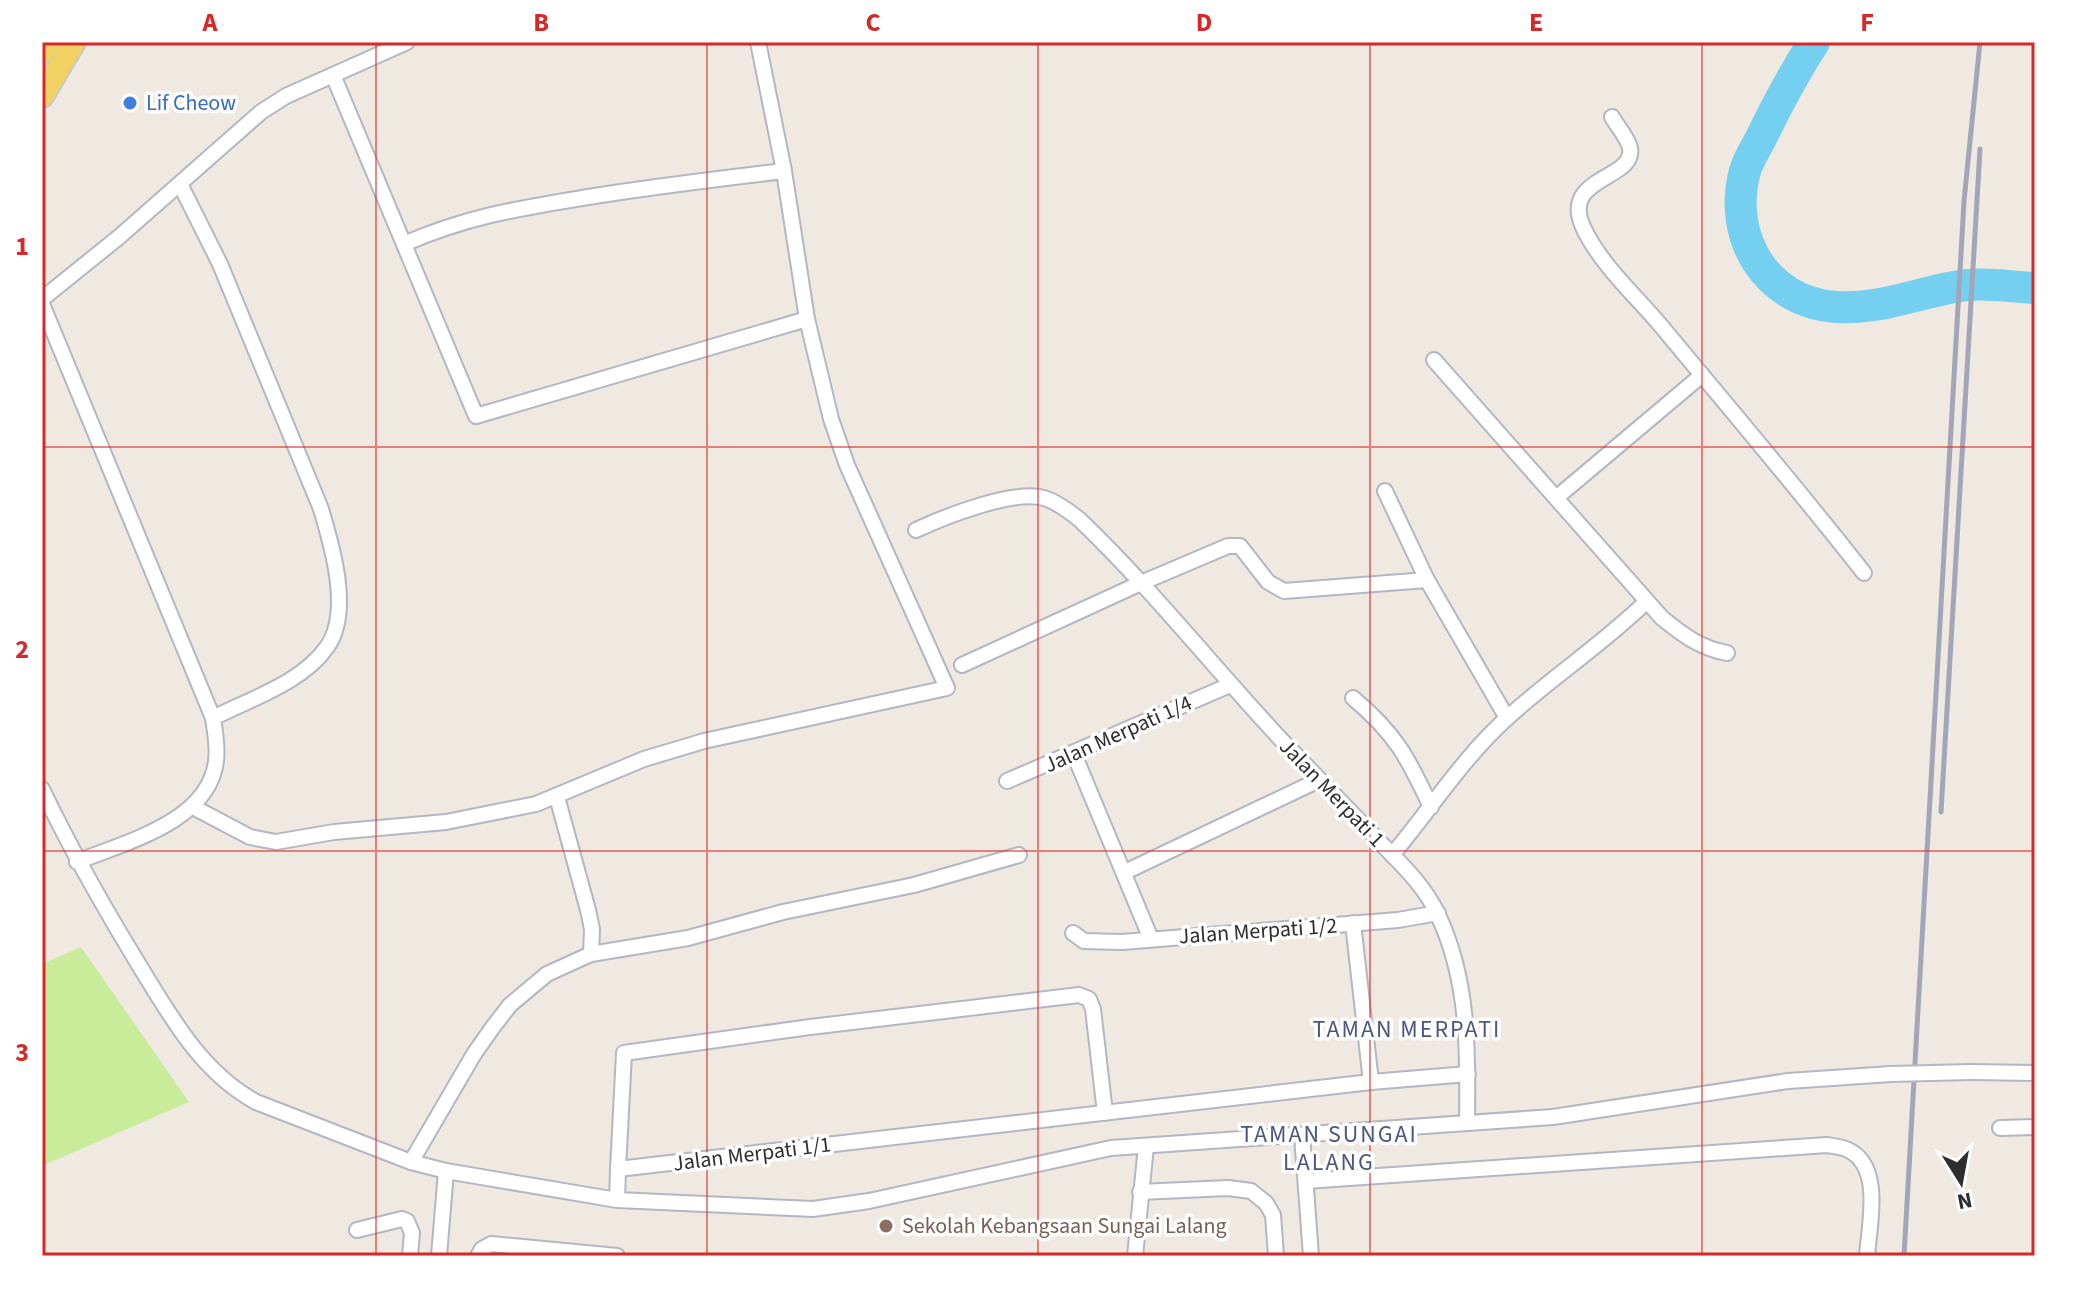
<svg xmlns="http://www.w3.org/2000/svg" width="2077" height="1298" viewBox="0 0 2077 1298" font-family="'Source Sans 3',sans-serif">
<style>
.pitch{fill:#c9ec9a}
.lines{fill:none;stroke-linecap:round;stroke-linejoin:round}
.river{stroke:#75cff0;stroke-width:32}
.street-casing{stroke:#b4b7c1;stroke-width:18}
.primary-casing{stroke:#c9c9c9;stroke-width:26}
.street{stroke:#fff;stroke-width:14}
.primary{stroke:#f2d163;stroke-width:22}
.rail{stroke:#a3a6b8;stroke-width:5}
.street-bridge-casing{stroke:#b4b7c1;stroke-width:18;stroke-linecap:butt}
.street-bridge{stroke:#fff;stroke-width:14}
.grid{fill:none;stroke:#d62828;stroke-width:2;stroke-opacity:0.55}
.shop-dot{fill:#3f7fe0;stroke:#fff;stroke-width:3}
.education-dot{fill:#8d6e63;stroke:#fff;stroke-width:3}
.labels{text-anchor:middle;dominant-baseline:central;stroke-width:7;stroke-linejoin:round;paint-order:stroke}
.shop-label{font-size:22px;fill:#366cbe;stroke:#fff;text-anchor:start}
.street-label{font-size:22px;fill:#2e2e2e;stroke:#fff}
.education-label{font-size:22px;fill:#785e54;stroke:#fff;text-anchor:start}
.neighbourhood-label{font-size:24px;letter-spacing:2px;fill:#4d5680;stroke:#fff}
.neatline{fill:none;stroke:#d62828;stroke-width:3}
.grid-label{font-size:26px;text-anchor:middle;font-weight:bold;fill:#d62828}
</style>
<rect width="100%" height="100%" fill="#efe9e1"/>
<path class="pitch" d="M81 947 189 1102 42 1166V964Z"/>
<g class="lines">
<path class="river" d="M1814 42C1794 73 1777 105 1761 138 1756 148 1748 160 1745 171 1727 237 1766 302 1836 307 1883 310 1923 290 1968 285 1989 283 2013 287 2035 288"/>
<g class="street-casing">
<g id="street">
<path d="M333 75 476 416 807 319"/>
<path d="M1612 117C1617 126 1628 138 1630 148 1636 180 1560 176 1583 227 1600 264 1636 296 1662 327 1730 409 1799 490 1864 573"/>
<path d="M180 184 220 264 321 509C332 546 352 612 327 647 302 683 250 699 213 718"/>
<path d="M404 244C466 217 515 209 582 198 649 187 716 179 784 171"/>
<path d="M42 299 119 237 261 112 286 96 407 42"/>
<path d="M42 304 213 718C215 732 218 747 216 761 209 822 125 842 77 862"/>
<path d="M1434 360 1662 618C1683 635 1700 648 1727 653"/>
<path d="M1385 491 1427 580 1507 718"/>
<path d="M1556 498 1702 375"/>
<path d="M916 530C944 517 1014 489 1044 498 1057 502 1069 511 1080 520 1154 591 1218 673 1289 748 1317 777 1345 806 1373 835 1397 860 1424 884 1438 915 1469 980 1468 1052 1467 1123"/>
<path d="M962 665 1141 583 1228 546H1240L1268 582 1284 591 1427 580"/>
<path d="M1353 698C1396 734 1408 758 1431 807"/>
<path d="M1074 754 1151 939"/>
<path d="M1007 781 1230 685"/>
<path d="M42 789C72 852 103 906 139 965 171 1017 201 1072 256 1102L411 1162 446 1171 617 1200 813 1209 869 1201 1111 1148 1553 1117 1788 1081 1891 1074"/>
<path d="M557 797 588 910 592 929 591 954"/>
<path d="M193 807 250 837 276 842 334 832 446 822 536 804 644 759 704 741 947 688 847 465 831 419 807 319 784 171 758 42"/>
<path d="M1392 855C1430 810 1462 759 1506 719 1552 677 1603 644 1647 601"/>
<path d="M1125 872 1319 780"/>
<path d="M1353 923 1371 1082"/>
<path d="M1073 933 1084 941 1122 942 1398 920 1438 913"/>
<path d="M1971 1072 2035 1073"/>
<path d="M1105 1113 1093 1009 1089 999 1079 995 810 1027 624 1053 618 1169 1371 1082 1468 1074"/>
<path d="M2000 1128 2035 1127"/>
<path d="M1302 1135 1311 1256"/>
<path d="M411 1162 474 1054 493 1027 510 1005 547 974 591 954 688 938 783 912 914 885 1019 855"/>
<path d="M1306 1181 1827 1145C1833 1146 1841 1147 1846 1149 1884 1164 1869 1225 1867 1256"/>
<path d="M1140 1192 1228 1188 1251 1191 1266 1203 1273 1215 1276 1256"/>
<path d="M617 1200 618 1169"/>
<path d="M357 1230 402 1219 407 1221 412 1233 410 1256"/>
<path d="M439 1256 446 1171"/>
<path d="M478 1256 482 1249 491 1244 617 1256"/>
<path d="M1135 1256 1146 1146"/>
</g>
</g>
<g class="primary-casing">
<g id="primary">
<path d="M42 52 48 42"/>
<path d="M42 96 74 42"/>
</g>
</g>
<use href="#street" class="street"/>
<use href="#primary" class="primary"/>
<g class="rail">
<path d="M1941 812 1980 149"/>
<path d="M1904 1256 1964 201 1980 42"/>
</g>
<g class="street-bridge-casing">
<path id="street-bridge" d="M1891 1074 1971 1072"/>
</g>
<use href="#street-bridge" class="street-bridge"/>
</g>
<path class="grid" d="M376 42V1256M707 42V1256M1038 42V1256M1370 42V1256M1702 42V1256M42 447H2035M42 851H2035"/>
<circle class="shop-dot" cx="130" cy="103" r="8"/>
<circle class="education-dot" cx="886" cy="1226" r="8"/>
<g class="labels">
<g class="shop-label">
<text x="146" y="103">Lif Cheow</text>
</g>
<g class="street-label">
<text transform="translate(1118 734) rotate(-24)">Jalan Merpati 1/4</text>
<text transform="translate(1332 793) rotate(46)">Jalan Merpati 1</text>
<text transform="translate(1258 931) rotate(-4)">Jalan Merpati 1/2</text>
<text transform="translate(752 1154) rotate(-7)">Jalan Merpati 1/1</text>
</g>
<g class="education-label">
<text x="902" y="1226">Sekolah Kebangsaan Sungai Lalang</text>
</g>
<g class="neighbourhood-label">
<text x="1407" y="1029">TAMAN MERPATI</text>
<text x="1329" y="1134">TAMAN SUNGAI<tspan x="1329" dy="28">LALANG</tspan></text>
</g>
</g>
<rect width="2077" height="1298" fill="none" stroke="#ffffff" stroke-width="88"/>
<g transform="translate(1961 1182) rotate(169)" stroke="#ffffff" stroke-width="6" paint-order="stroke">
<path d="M0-6L14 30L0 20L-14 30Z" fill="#2e2e2e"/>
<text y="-12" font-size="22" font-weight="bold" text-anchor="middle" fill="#2e2e2e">N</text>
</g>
<rect x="44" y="44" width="1989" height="1210" class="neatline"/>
<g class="grid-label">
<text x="210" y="31">A</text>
<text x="541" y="31">B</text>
<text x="873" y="31">C</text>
<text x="1204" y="31">D</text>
<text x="1536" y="31">E</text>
<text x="1867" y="31">F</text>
<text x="22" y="255">1</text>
<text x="22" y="658">2</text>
<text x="22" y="1061">3</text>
</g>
</svg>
